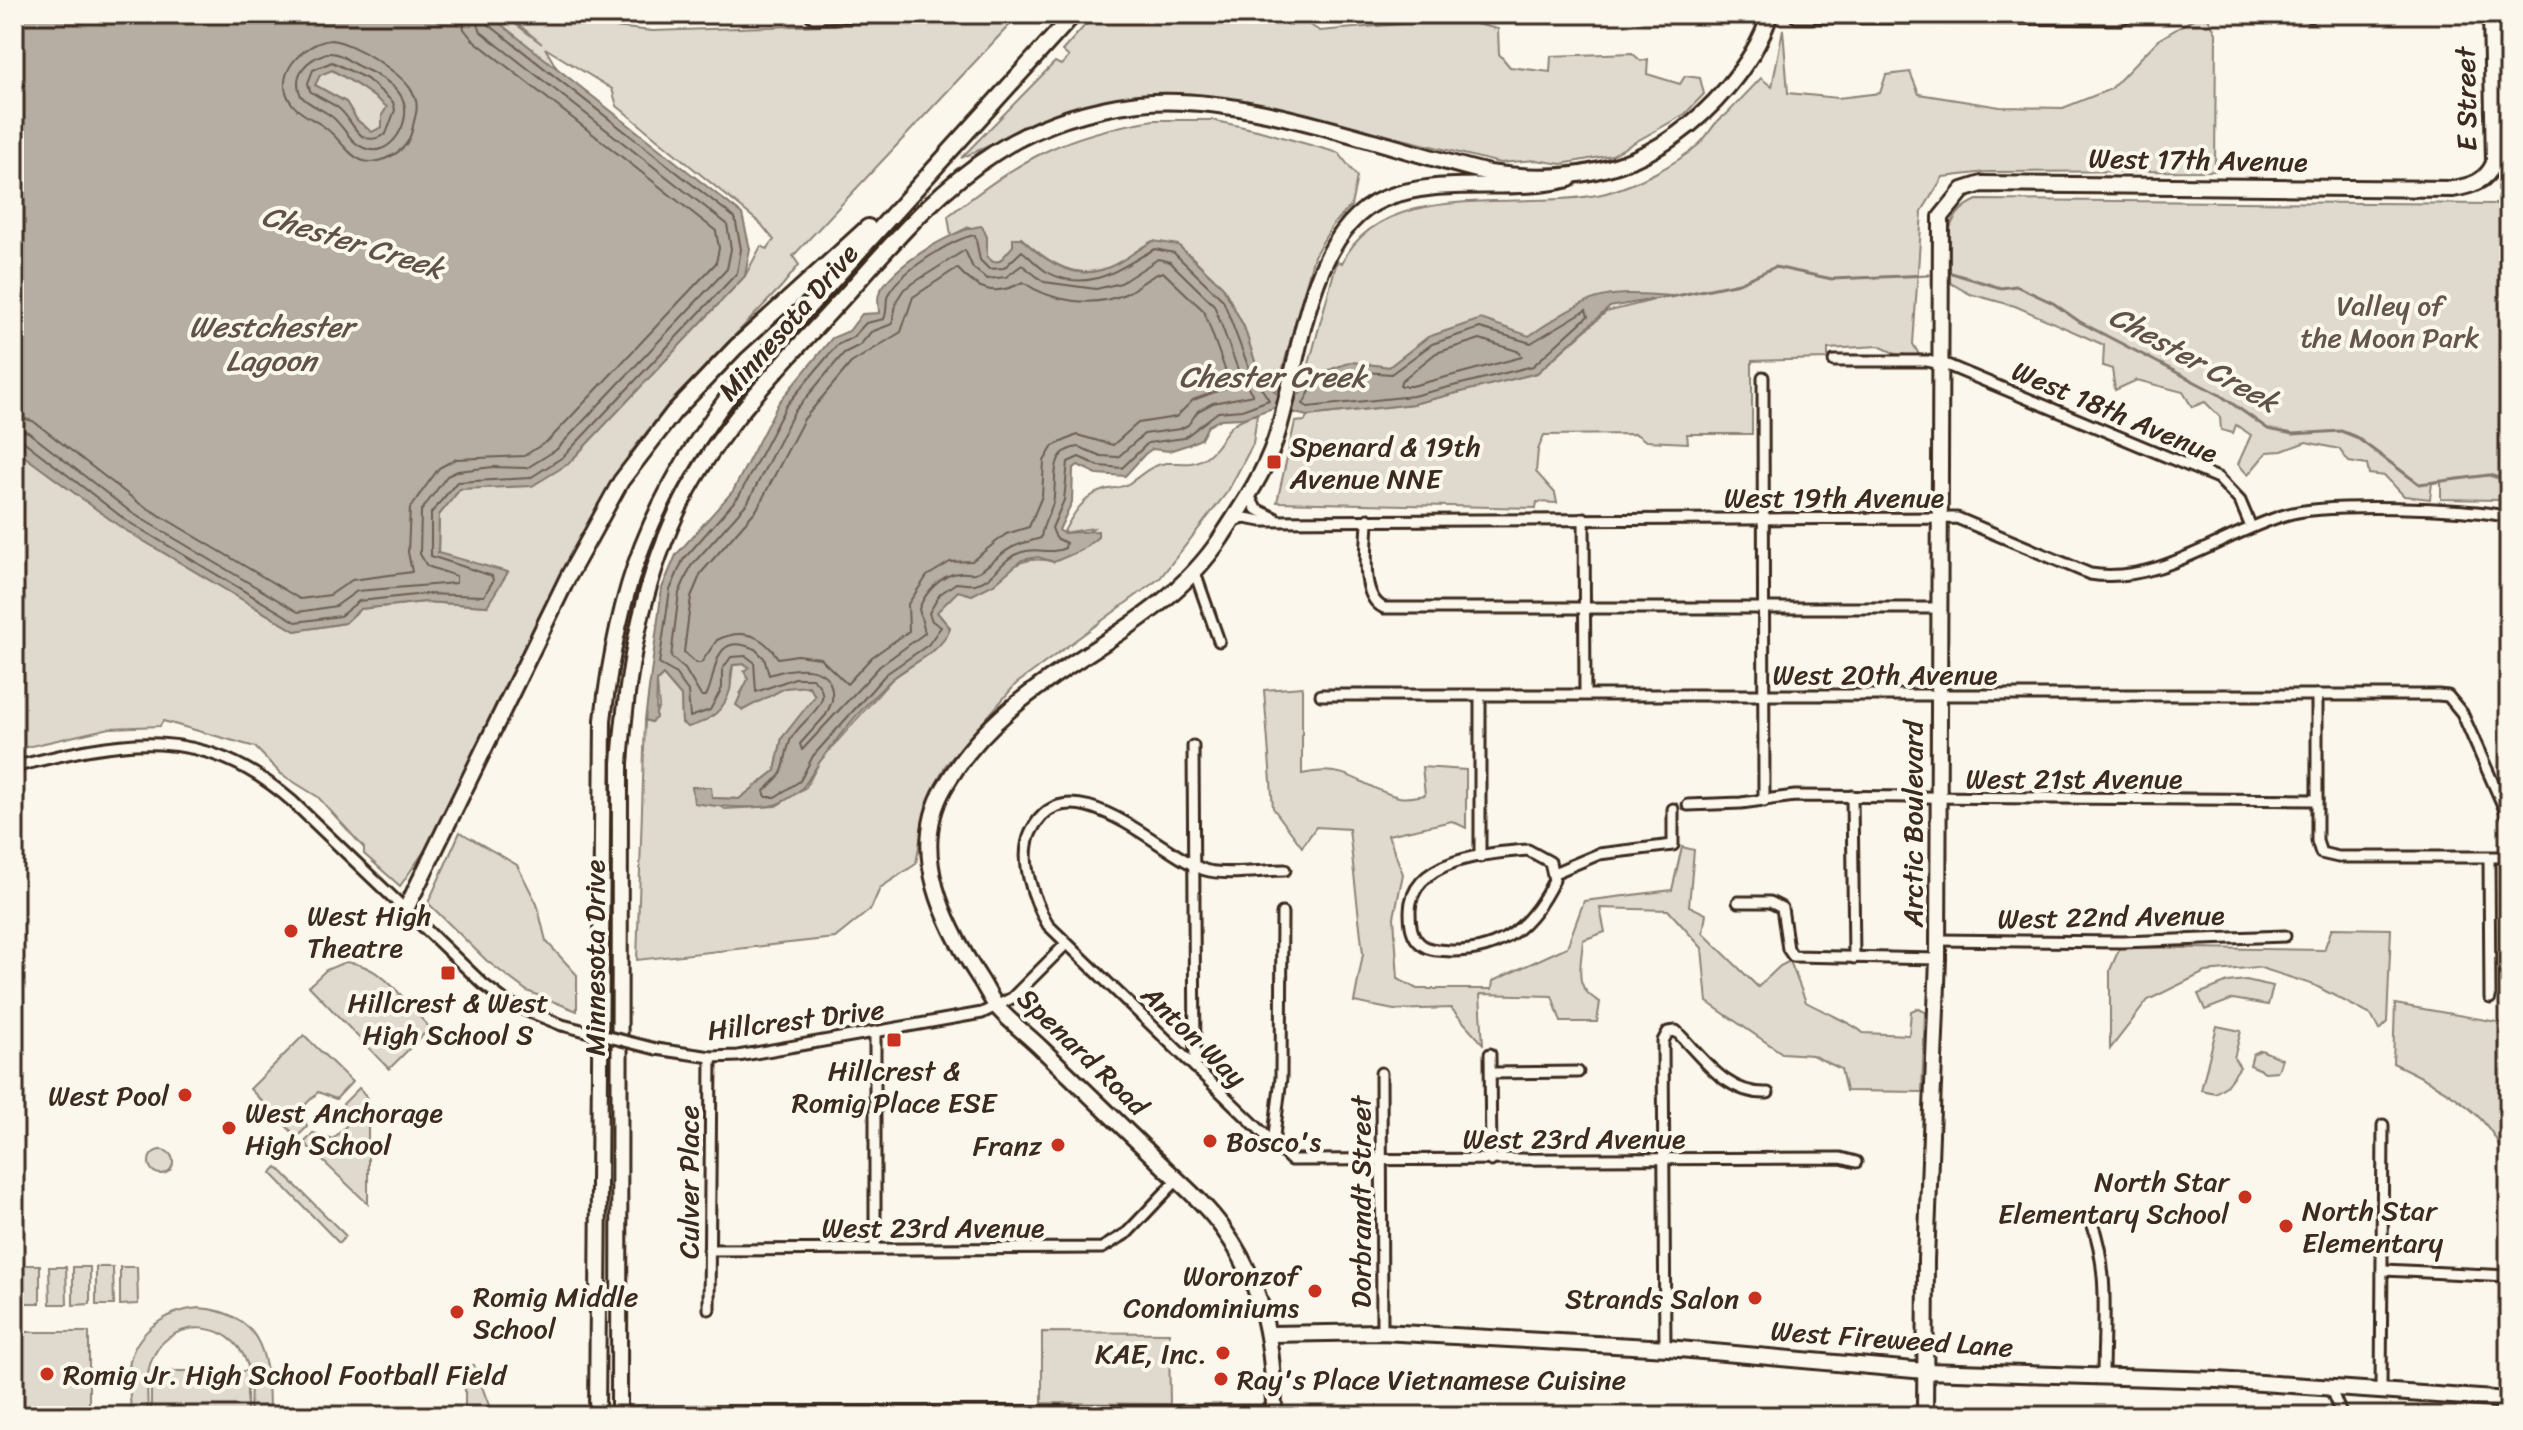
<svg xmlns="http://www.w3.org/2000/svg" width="2523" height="1430" viewBox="0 0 2523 1430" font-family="Sriracha,sans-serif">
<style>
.green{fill:#dfd9ce;stroke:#8d8276;stroke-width:2}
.water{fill:#b6aea2;stroke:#85796d;stroke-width:2;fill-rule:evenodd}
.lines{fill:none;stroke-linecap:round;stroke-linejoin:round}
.shore{stroke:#6c5f53;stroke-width:2}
.stream{stroke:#85796d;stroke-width:3}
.minor-casing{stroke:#3b2a1e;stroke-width:15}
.tertiary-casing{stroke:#3b2a1e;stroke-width:18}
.secondary-casing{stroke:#3b2a1e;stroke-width:20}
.primary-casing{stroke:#3b2a1e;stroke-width:20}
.minor{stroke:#fbf7ec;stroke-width:9}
.tertiary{stroke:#fbf7ec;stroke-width:12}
.secondary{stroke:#fbf7ec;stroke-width:14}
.primary{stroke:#fbf7ec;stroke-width:14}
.minor-bridge-casing{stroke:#3b2a1e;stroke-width:15;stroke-linecap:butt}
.minor-bridge{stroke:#fbf7ec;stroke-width:9}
.poi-dot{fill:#c8321e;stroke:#fbf7ec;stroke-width:3}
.labels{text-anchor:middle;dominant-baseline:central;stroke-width:8;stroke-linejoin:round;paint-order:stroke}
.street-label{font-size:28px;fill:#3b2a1e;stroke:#fbf7ec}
.park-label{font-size:28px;fill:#64564a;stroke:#fbf7ec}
.poi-label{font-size:28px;fill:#3b2a1e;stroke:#fbf7ec;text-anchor:start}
.water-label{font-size:30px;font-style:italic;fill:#605246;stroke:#fbf7ec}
</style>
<rect width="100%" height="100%" fill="#fbf7ec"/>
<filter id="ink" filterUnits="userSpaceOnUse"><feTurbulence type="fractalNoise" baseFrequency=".0125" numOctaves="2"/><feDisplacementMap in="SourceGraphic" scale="16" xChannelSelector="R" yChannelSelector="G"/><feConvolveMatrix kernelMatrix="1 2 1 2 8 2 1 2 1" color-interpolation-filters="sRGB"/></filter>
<g filter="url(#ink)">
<g class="green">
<path d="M464 14H502L542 44 506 14H564L565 22 653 31 1016 18 793 256 799 265 782 286 666 407 631 452 506 683 430 843 400 886 364 854V848L318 797 281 774 255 747 163 721 160 726 110 728 14 750V442L25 456 122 528 295 631 345 623 360 609 425 602 487 606 438 553 439 515 460 489 495 485 568 464 745 276 761 246 767 249 774 240 761 224 617 106 612 89 545 48 570 91Z"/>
<path d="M1095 14H1291L1320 31 1434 21 1468 22 1498 29 1499 54 1510 67 1550 72 1551 56 1632 53 1641 61 1648 59 1647 74 1680 84 1685 76 1700 78 1704 94 1685 114 1612 155 1561 164 1536 160 1500 163 1244 100 1167 93 1078 107 961 158 1055 62 1061 65 1069 57 1062 51Z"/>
<path d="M2202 14H2206L2216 33 2215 171 1987 172 1943 177 1922 211 1913 344 1920 356 1896 354 1879 346 1828 349V359L1752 361V434H1687L1688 443 1646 441 1636 434 1544 435 1538 450 1536 472 1555 493 1557 503 1537 502 1536 508 1277 502 1295 422 1305 421 1307 416 1413 404 1537 373 1606 312 1654 300 1629 297 1520 343 1415 347 1389 367 1351 362 1305 379 1337 261 1342 263C1384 175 1527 213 1606 193 1635 185 1675 165 1698 145 1708 137 1715 119 1726 115L1761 78 1772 87 1783 29 1788 93 1838 98 1880 93 1886 75 1910 72 1919 94 2000 107 2063 108 2111 89 2158 40Z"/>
<path d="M2503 34H2509V504L2500 500 2441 499V482L2432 483 2430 499 2404 496 2385 476 2369 474 2367 465 2349 462 2339 449 2306 442 2282 451 2267 452 2248 475 2238 464 2251 435 2236 425 2233 433 2221 430 2220 417 2205 402 2192 407 2183 392 2137 380 2115 390 2112 369 2103 366 2104 345 2015 306 1970 294 1947 281C1949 247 1940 216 1977 200L2496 204 2502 198 2506 176Z"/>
<path d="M332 70C352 81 370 92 388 107L383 127 372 133 357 120 346 102 315 85 320 75Z"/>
<path d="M1154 120H1212L1257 130 1339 153 1357 177 1351 206 1332 226 1314 256 1276 393 1257 368 1244 327 1223 287 1190 255 1153 241C1140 248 1129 257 1116 264 1079 284 1048 263 1021 238L1013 239 1014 246 1000 261 993 262 987 257V237L969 227 951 236 948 216C1022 159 1061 135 1154 120Z"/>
<path d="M1257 414 1253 444 1228 491 1160 578 1016 684 945 766 925 811 916 864 880 888 871 909 835 938 637 960 645 720 651 722 659 707 657 681 663 675 681 696 682 723 688 727 730 690 733 665 745 664 749 667V679L740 694 743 710C761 699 791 678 811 688L815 696 812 703 782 738 775 771 739 799 712 798 702 788 692 787 725 809 776 806 806 787 820 761 892 679 933 651 950 627 936 612 958 591 972 595C1004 579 1014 551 1054 562L1093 528 1063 533C1072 516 1083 496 1104 490 1112 488 1121 488 1128 484 1141 476 1150 465 1166 463 1182 462 1192 467 1207 456 1228 441 1219 424 1257 414Z"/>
<path d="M1302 687V774C1350 763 1361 788 1399 797 1407 799 1417 796 1425 795L1422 767 1466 770V828L1452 821 1388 835 1403 874 1394 917 1398 979 1417 989H1492L1493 981 1567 947 1584 901 1672 890 1682 847 1694 850 1689 906 1706 914 1703 933 1758 987 1780 966 1790 961 1806 1002C1818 1009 1858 1026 1863 1033L1909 1035 1911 1011 1918 1008 1925 1012 1922 1092 1846 1091 1841 1069 1812 1055 1782 1053 1707 1002 1702 948 1668 910 1600 908 1605 932 1583 940C1581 969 1572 987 1600 1002L1597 1022H1561L1552 996 1480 994 1483 1044 1451 1008 1394 1010 1354 1002 1363 954 1349 829 1316 827 1302 847 1273 808 1264 690Z"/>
<path d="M460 832 517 865 537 904 546 941 577 975V1011L527 991 487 961 428 903Z"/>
<path d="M2332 928 2391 929 2387 1022 2379 1030 2371 1015 2314 985 2258 967 2205 972 2148 1000 2110 1049V970L2120 947 2324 950Z"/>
<path d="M345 962C383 964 405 1002 430 1028L389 1069 309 986 326 970Z"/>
<path d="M2246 980 2273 986 2268 1005 2233 999 2205 1010 2198 994 2228 982Z"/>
<path d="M2395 1004 2509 1024V1078L2503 1080 2509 1089V1152L2501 1150C2485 1108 2433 1082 2393 1063Z"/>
<path d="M2217 1026 2241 1031 2234 1058 2240 1067 2226 1086 2215 1093 2201 1090Z"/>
<path d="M304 1035 352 1082 336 1099 318 1092 302 1108 307 1127 297 1137 250 1089Z"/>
<path d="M2261 1050 2282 1059 2278 1071 2265 1072 2250 1065 2253 1054Z"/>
<path d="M359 1088 368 1098V1204L304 1143 313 1133 333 1139 349 1123 343 1104Z"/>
<circle cx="161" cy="1162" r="12"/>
<path d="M277 1167 346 1236 339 1243 271 1173Z"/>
<path d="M22 1265H40V1303H23Z"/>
<path d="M49 1267H66L67 1304H50Z"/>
<path d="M73 1267H90V1304L73 1305Z"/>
<path d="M96 1267H113L114 1305H96Z"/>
<path d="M120 1267H137L138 1304 120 1305Z"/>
<path d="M199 1308C266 1313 269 1362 269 1416H250C250 1398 253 1377 246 1361 231 1320 173 1317 154 1355 144 1373 148 1396 148 1416H131C131 1399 126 1373 131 1357 140 1329 169 1310 199 1308Z"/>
<rect x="14" y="1332" width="75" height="84"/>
<path d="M1042 1332 1169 1333 1170 1404 1042 1403Z"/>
<path d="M465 1365H474L491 1411 465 1412Z"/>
<rect x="151" y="1371" width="96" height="45"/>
</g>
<g class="water">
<path d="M14 14H488L742 214 750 249 745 276 568 464 532 486 460 489 439 515 438 553 508 572 487 606 425 602 360 609 345 623 295 631 122 528 24 456 14 442ZM332 70C352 81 369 92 387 107L382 115V127L372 132 357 120 346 102 315 85 320 75Z"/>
<path d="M982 226 987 237V257L993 262 1000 261 1013 246V238H1021C1047 263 1079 285 1116 264 1129 257 1140 248 1153 241L1178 245 1223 287 1244 327 1257 368 1276 393 1296 397 1303 391 1305 379 1351 362 1389 367 1428 337 1481 319 1529 336C1590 295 1599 290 1672 296L1610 307 1537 373 1413 404 1307 416 1273 408 1243 418 1221 419 1208 426 1201 439 1187 445 1169 451 1152 449 1145 454 1125 476 1097 474 1078 465 1073 469 1072 502 1059 530 1063 533 1098 531V537L1082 550 1054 562 1038 557 1022 560 994 584 972 595 958 591 937 612 950 628C941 654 910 663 891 680 866 703 841 733 821 760 805 782 808 789 780 803 764 811 712 806 694 803L692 787H711L712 798 739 799 775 771 782 738 815 696 809 686 785 688 743 710 736 705 748 679 744 671 749 667 745 664 733 665C729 674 732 681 730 690 724 712 708 722 688 727L682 723 681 696 663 675 657 681 656 718 651 722 645 720 662 588 676 555 733 491 779 402 832 338 849 331 862 314 879 313C879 308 877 299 879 294 889 267 955 228 982 226Z"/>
</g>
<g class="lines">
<g class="shore">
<path d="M331 40C353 42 407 75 415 97 419 108 415 116 413 126 410 140 406 148 393 155 354 177 347 142 323 126 313 119 301 115 293 105 269 76 303 43 331 40Z"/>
<path d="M327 53C342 52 348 62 360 67 374 73 397 84 403 100 412 120 392 157 367 149 349 144 344 125 331 116 321 108 310 106 301 96 291 73 308 59 327 53Z"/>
<path d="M332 62 367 79 393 102 395 110 386 134C356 151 355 119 337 107 328 101 319 98 310 91L308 83 313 70Z"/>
<path d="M975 235 980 260 989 269 1004 268 1022 251C1030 257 1038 267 1047 272 1090 295 1120 267 1155 249L1174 253 1223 300 1250 371 1269 400 1242 410 1218 412 1184 438 1148 443 1122 468 1099 466 1079 457 1068 462 1064 500 1052 528 1056 538 1066 543 1065 548C1050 555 1038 547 1022 552 1002 557 994 581 975 584 970 585 962 583 956 583L940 594 929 613 932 621 941 627 928 645 886 674 813 756 800 781 775 797H766L764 791C791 767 780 770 790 741 798 720 842 702 812 678H795L756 692 754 662 746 656 731 657 722 670V688L710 710 690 717 688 691 675 673 659 664 670 590 683 560 739 496 786 406 837 345 853 337 866 323 884 319C888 311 885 302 888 295 898 273 952 239 975 235Z"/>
<path d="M965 250 973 268 987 279 1006 277 1022 265 1044 282 1096 289 1121 283 1158 259 1170 262 1214 305 1240 375 1253 395 1213 403 1198 411 1188 425 1180 429 1144 434 1118 457 1101 456 1079 447C1047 450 1058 481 1053 503 1049 516 1042 524 1041 538 1004 548 1012 547 983 569 974 576 968 572 959 573 941 574 924 594 919 609L925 633 880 666 802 750 800 744 826 715 832 701C836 660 794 667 769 675L764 658 755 649C711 629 718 675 706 696H701L685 669 671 657 679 593 691 566 748 502 794 412 844 353 860 345 871 332 892 324 897 300 904 289Z"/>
<path d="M957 268C978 291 995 297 1023 282 1051 302 1093 308 1125 294 1138 288 1149 275 1163 272L1204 311 1231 386 1193 400 1176 417 1138 423 1113 445 1077 435 1053 446 1044 461 1042 496 1029 527 1006 534 972 561 950 562 927 576 908 604 909 631 872 657 847 684 820 658 797 655 778 658C763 636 744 627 717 640L701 663H696L684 652 691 597 701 573 757 509 804 419 851 363 901 332 913 297Z"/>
<path d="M1586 310 1588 316 1533 366 1413 396 1308 407 1303 404 1313 386 1352 371 1391 374 1432 344 1480 328 1531 343Z"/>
<path d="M1480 339 1520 352 1522 357 1412 386H1400L1401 381 1436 353Z"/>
<path d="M14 416 33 421 139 503 300 599 330 595 352 580 412 572 408 552 410 508 439 468 456 459 524 456 549 440 716 263 719 248 716 231 472 39 464 29 462 14"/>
<path d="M14 428 28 432 132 513 298 612 336 606 357 591 456 583V576L427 566 420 554 421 511 447 476 458 471 493 467 527 468 556 450 727 269 731 249 727 224 481 32 474 14"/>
<path d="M14 438 22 440 127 521 296 622 340 616 359 601 425 594 484 596 493 581 492 576 431 556V513L457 482 530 478 563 457 737 273 741 249 735 218 488 24 484 14"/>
</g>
<g class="stream">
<path d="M1948 272 2001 288 2016 286 2053 303 2080 322 2220 395 2268 429 2293 434 2341 431 2356 437 2419 484 2489 475 2509 481"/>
<path d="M1671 297 1739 283 1775 267 1832 279 1929 275"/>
</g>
<g class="minor-casing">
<g id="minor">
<path d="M809 14 813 17 920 14"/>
<path d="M2310 16V14"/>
<path d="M1796 17 2120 19 2132 14"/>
<path d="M1834 361H1927L1947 365 2218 478 2240 501 2251 527"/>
<path d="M1763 377 1764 801"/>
<path d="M1249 495 1256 509 1275 518"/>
<path d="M1584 518 1585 694"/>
<path d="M1368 519C1368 544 1358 596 1384 608H1938"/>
<path d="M1234 521 1245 518 1261 521 1957 518 2090 574C2159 585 2221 534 2285 515 2324 503 2467 507 2509 517"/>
<path d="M1194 570 1219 641"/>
<path d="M1321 695H2438L2448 696 2462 713 2509 819"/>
<path d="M1480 695V857"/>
<path d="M2317 695V841L2321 853 2338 857H2509"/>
<path d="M1193 746 1195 1067"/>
<path d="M14 767C122 739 202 722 293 802L483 984 508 1003 562 1025"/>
<path d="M1852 796 1854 958"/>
<path d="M1688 805 1741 803 1795 796 2317 800"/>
<path d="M1528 850 1550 862 1554 880C1532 925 1502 952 1451 951 1441 950 1430 951 1422 945 1411 937 1410 924 1410 911 1411 859 1488 853 1528 850Z"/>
<path d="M2489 858 2490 998"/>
<path d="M1285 870C1265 870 1223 876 1205 870 1163 857 1068 756 1031 832 1018 859 1034 901 1048 925L1291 1160 1841 1158 1856 1162"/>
<path d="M1554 873 1599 854 1673 845V809"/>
<path d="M1738 902H1770L1782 908 1788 949 1793 956 1938 959"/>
<path d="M1938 940 2122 942 2285 936"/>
<path d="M875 1034V1248"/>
<path d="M656 1049 711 1057 738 1056 982 1013 1012 998 1066 944"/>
<path d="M1490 1054 1491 1161"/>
<path d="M1381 1073 1382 1332"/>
<path d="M1491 1073 1578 1072"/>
<path d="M1273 1144 1281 1078 1282 913"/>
<path d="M2091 1220C2110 1270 2103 1325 2103 1377"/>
<path d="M709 1250 1102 1248 1127 1233 1177 1180"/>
<path d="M2384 1270 2509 1276"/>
<path d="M709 1309 711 1057"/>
<path d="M1665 1348 1663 1041 1668 1032 1676 1031C1703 1058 1726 1095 1768 1093"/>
<path d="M2330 1387 2342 1416"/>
<path d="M2381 1391 2383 1125"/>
<path d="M619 1412 1274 1411"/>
</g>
</g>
<g class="tertiary-casing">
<path id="tertiary" d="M2491 24H2509"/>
</g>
<g class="secondary-casing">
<g id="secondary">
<path d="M1271 1334 1382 1332 1668 1348 1925 1371 2218 1380 2509 1400"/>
<path d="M1274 1416C1274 1348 1265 1287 1224 1230 1207 1206 1186 1188 1165 1168 1124 1128 1083 1089 1042 1049 1028 1035 1011 1023 998 1008 991 1000 986 988 980 979 945 925 908 852 944 788 1014 665 1148 647 1221 538 1241 507 1263 476 1275 441 1300 369 1305 233 1383 199 1441 175 1509 194 1569 179"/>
<path d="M1925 1416 1926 1260 1938 959 1941 217 1963 190 1982 184 2452 189C2471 186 2486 182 2494 163L2491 14"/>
</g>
</g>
<g class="primary-casing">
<g id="primary">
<path d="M406 909 568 577 621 481 674 412 736 347 868 227"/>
<path d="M597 1416 603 720C618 585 650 501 731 393L1074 14"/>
<path d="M619 1416 620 763C627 675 639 593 677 512 715 430 782 365 842 299 890 246 936 190 996 152 1038 125 1089 109 1139 103 1245 92 1384 148 1489 173 1586 187 1662 164 1727 88 1746 65 1761 43 1770 14"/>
</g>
</g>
<use href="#minor" class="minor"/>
<use href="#tertiary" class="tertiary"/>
<use href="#secondary" class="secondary"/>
<use href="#primary" class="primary"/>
<g class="minor-bridge-casing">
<path id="minor-bridge" d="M562 1025 656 1049"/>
</g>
<use href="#minor-bridge" class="minor-bridge"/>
</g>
</g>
<g class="poi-dot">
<rect x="1266" y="454" width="16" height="16" rx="4"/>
<circle cx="291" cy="931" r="8"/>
<rect x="440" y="965" width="16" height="16" rx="4"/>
<rect x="886" y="1032" width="16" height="16" rx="4"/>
<circle cx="185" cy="1095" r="8"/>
<circle cx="229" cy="1128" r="8"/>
<circle cx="1210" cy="1141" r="8"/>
<circle cx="1058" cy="1145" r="8"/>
<circle cx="2245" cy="1197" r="8"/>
<circle cx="2286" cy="1226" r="8"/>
<circle cx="1315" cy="1291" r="8"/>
<circle cx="1755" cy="1298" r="8"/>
<circle cx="457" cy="1312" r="8"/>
<circle cx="1223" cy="1353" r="8"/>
<circle cx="47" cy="1374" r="8"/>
<circle cx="1221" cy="1379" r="8"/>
</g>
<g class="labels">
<g class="street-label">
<text transform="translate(2466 99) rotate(-91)">E Street</text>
<text transform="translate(2198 160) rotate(1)">West 17th Avenue</text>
<text transform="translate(788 322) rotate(-49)">Minnesota Drive</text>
<text transform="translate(2115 412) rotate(23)">West 18th Avenue</text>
<text x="1834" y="497">West 19th Avenue</text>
<text x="1885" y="674">West 20th Avenue</text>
<text x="2074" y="778">West 21st Avenue</text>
<text transform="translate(1912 824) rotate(-90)">Arctic Boulevard</text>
<text transform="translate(2111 917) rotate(-1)">West 22nd Avenue</text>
<text transform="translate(594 958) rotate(-90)">Minnesota Drive</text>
<text transform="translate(796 1020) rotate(-7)">Hillcrest Drive</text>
<text transform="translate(1194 1036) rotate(44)">Anton Way</text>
<text transform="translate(1083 1052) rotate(44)">Spenard Road</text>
<text x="1574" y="1138">West 23rd Avenue</text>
<text transform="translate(688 1182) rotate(-90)">Culver Place</text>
<text transform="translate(1360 1202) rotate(-90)">Dorbrandt Street</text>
<text x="933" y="1227">West 23rd Avenue</text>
<text transform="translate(1892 1339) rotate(4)">West Fireweed Lane</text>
</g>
<g class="park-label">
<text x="2390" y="305">Valley of<tspan x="2390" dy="32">the Moon Park</tspan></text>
</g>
<g class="poi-label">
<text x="1290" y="446">Spenard &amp; 19th<tspan x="1290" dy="32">Avenue NNE</tspan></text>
<text x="307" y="915">West High<tspan x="307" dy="32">Theatre</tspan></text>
<text x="448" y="1002" text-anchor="middle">Hillcrest &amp; West<tspan x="448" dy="32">High School S</tspan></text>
<text x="894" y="1070" text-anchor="middle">Hillcrest &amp;<tspan x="894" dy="32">Romig Place ESE</tspan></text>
<text x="169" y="1095" text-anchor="end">West Pool</text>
<text x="245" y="1112">West Anchorage<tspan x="245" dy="32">High School</tspan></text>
<text x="1226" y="1141">Bosco's</text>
<text x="1042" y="1145" text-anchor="end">Franz</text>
<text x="2229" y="1181" text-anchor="end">North Star<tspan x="2229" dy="32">Elementary School</tspan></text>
<text x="2302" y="1210">North Star<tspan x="2302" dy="32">Elementary</tspan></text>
<text x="1299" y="1275" text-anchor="end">Woronzof<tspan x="1299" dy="32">Condominiums</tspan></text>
<text x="473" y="1296">Romig Middle<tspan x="473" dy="32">School</tspan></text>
<text x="1739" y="1298" text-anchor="end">Strands Salon</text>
<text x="1207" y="1353" text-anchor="end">KAE, Inc.</text>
<text x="63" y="1374">Romig Jr. High School Football Field</text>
<text x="1237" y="1379">Ray's Place Vietnamese Cuisine</text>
</g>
<g class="water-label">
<text transform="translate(353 242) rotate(17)">Chester Creek</text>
<text x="271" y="327">Westchester<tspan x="271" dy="34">Lagoon</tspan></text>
<text transform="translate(2194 359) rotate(29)">Chester Creek</text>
<text x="1273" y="377">Chester Creek</text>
</g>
</g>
<rect width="2523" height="1430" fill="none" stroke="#fbf7ec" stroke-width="48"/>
<rect x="24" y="24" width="2475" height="1382" fill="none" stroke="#3b2a1e" stroke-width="3" filter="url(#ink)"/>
</svg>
